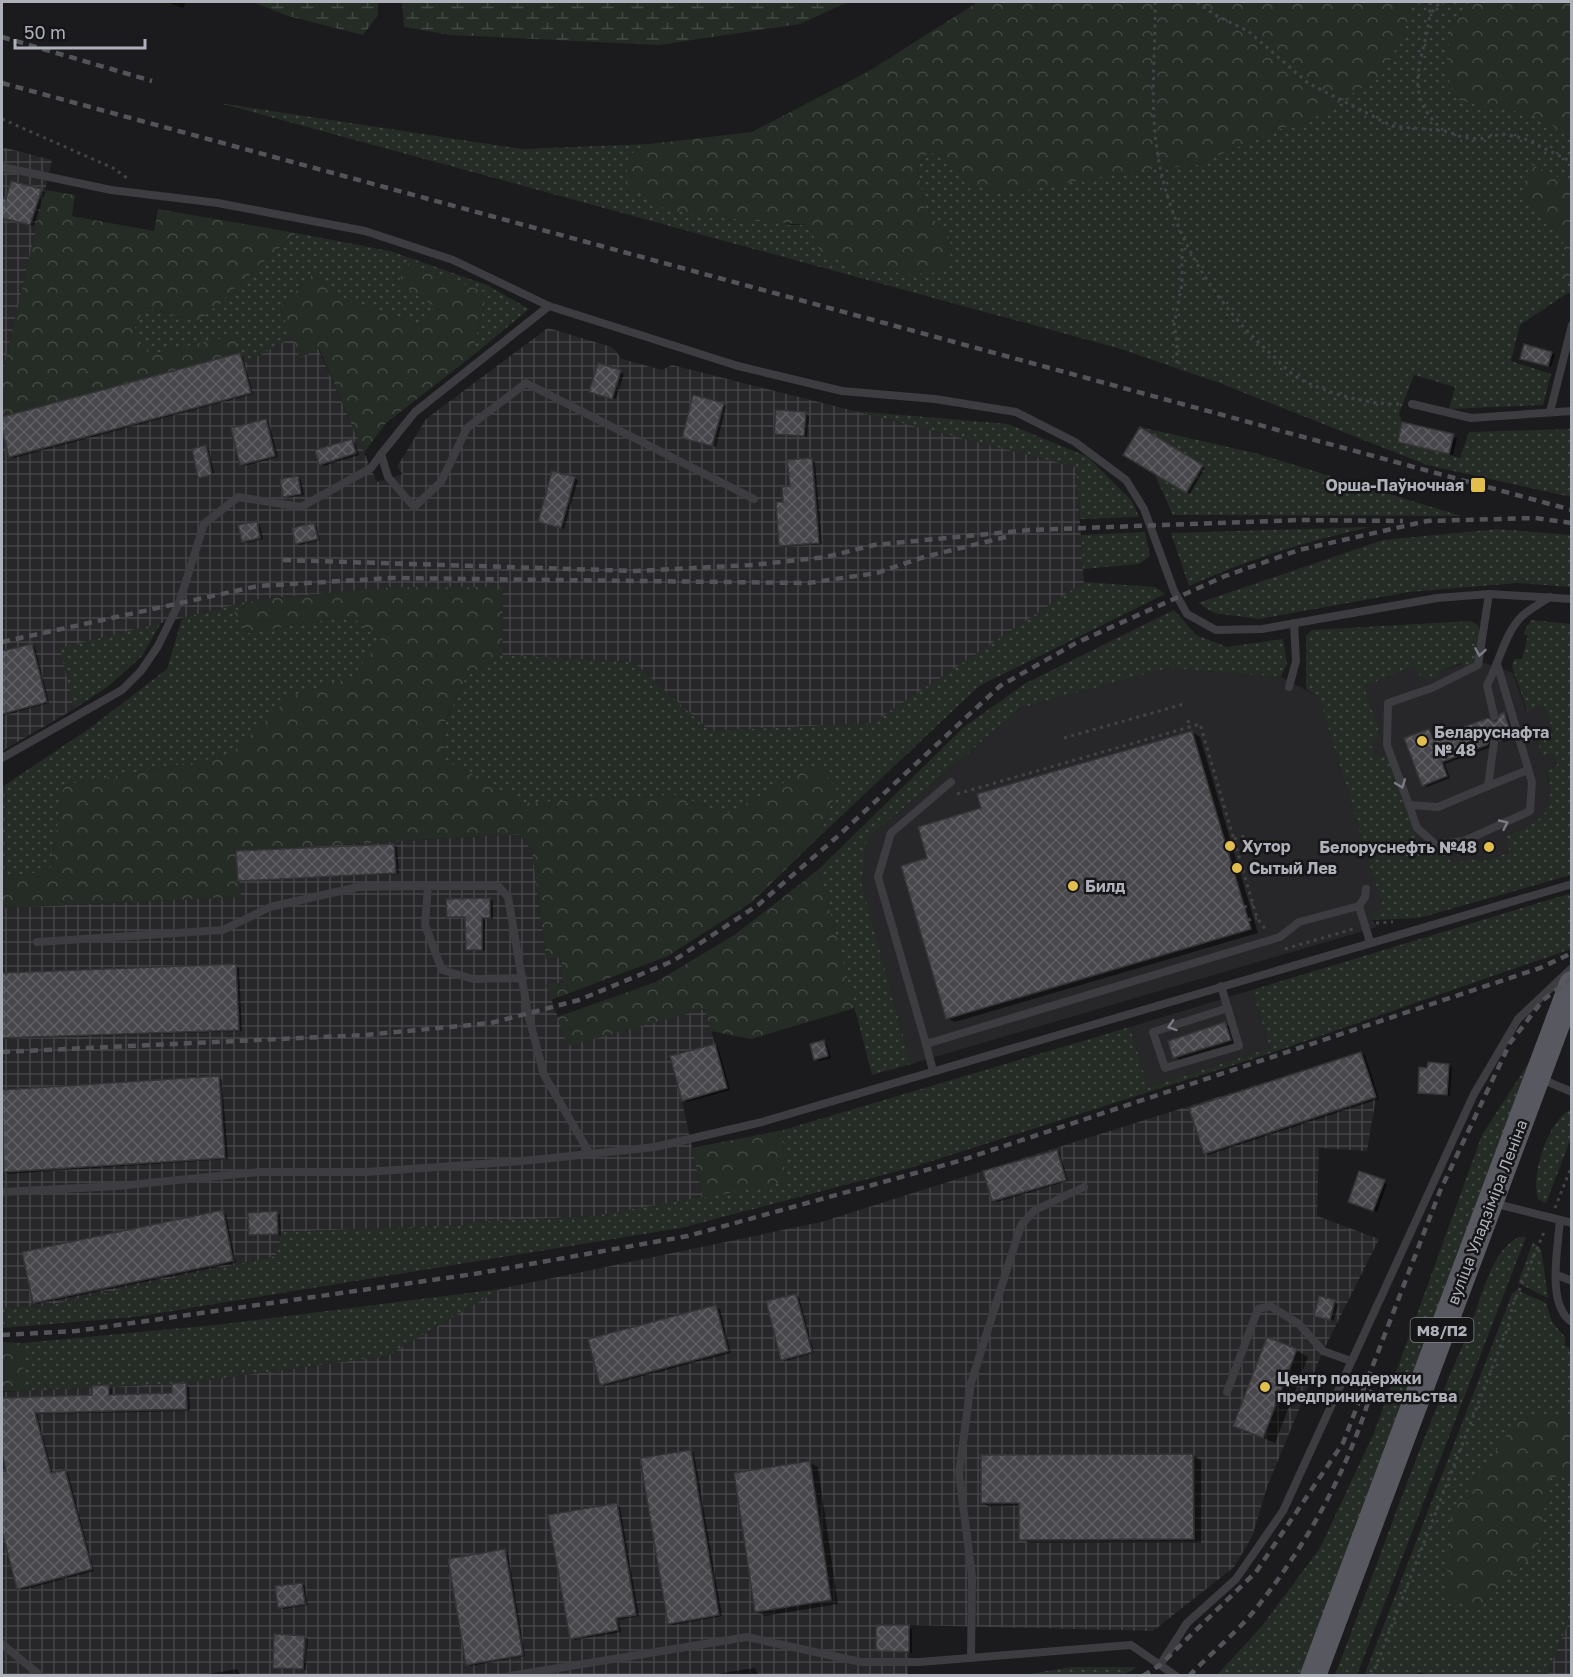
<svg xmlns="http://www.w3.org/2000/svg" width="1573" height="1677" viewBox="0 0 1573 1677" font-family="'Golos Text',sans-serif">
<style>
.built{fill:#272629}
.industrial{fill:url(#industrial-grid)}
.grass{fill:url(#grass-dots)}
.forest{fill:url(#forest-crowns)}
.wetland{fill:url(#wetland-marsh)}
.shadow{fill:#0007}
.building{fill:url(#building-cross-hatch);stroke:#353538;stroke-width:1.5}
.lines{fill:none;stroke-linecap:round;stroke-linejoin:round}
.path{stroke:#424348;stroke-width:3;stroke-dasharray:3 4.5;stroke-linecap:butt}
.service{stroke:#3c3c41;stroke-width:8}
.primary{stroke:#585960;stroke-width:26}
.rail{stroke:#53545a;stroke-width:4.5;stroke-dasharray:8 6;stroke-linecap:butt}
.oneway{stroke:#7b7c84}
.poi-dot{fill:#e1be4e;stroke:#161517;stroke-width:2}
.labels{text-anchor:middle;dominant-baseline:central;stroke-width:5;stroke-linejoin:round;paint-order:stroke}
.shield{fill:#161517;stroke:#808289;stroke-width:1.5}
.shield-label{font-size:15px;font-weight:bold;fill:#aeb1ba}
.poi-label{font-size:16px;font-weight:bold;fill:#aeb1ba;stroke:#161517;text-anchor:start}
.street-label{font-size:16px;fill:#aeb1ba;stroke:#161517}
</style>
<defs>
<pattern id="industrial-grid" width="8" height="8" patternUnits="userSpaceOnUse" patternTransform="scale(1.5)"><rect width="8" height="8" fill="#272629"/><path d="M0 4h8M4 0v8" fill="none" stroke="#444346"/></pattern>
<pattern id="grass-dots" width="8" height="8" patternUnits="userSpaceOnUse" patternTransform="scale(1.5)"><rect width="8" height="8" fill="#252c26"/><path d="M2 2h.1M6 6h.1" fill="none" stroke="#424843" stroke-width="1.8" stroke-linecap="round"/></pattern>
<pattern id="forest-crowns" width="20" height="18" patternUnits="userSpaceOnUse" patternTransform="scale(1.5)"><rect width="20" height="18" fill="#252c26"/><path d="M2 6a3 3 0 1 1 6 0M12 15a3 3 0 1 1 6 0" fill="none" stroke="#424843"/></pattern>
<pattern id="wetland-marsh" width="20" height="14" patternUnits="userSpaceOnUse" patternTransform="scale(1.5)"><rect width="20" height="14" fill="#252c26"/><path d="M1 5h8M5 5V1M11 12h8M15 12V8" fill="none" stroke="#424843"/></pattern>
<pattern id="building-cross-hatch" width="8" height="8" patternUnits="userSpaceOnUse" patternTransform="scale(1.5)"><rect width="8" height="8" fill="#48484c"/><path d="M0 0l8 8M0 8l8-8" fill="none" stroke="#606064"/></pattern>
</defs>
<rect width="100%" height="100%" fill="#1b1a1c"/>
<g class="built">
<path d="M1476 660 1513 673 1526 711 1544 705 1553 733 1552 753 1557 767 1546 771 1552 797 1548 810 1536 823 1505 836 1511 851 1480 862 1477 857 1452 865 1447 852 1434 849 1417 839 1387 755 1375 759 1369 742 1380 738 1364 686 1414 667 1437 672Z"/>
<path d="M1168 668 1281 677 1319 697 1383 908 1372 919 1377 927 911 1064 862 885 867 839 1021 708Z"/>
<path d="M1252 990 1270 1048 1148 1087 1130 1027Z"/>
</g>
<g class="industrial">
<path d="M2 147 52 160 2 376Z"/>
<path d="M548 328 612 347 622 359 662 370 672 365 1076 467 1084 582 873 723 710 731 633 662 502 655 503 587H392L254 600 61 648 74 709 2 751V417L240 353 243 364 292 337 300 358 318 348 377 482 403 474 397 467 426 419Z"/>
<path d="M519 834 532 850 546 958 561 957 563 983 546 985 568 1045 705 1009 727 1088 682 1101 703 1198 594 1216 472 1222 464 1225 283 1232 276 1256 45 1306 2 1308V908L240 897 236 851Z"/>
<path d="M1361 1052 1376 1097 1367 1151 1319 1148 1317 1216 1379 1239 1323 1351 1267 1487 1252 1537 1234 1567 1153 1631 910 1625 908 1676 2 1675V1392L186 1383 387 1356 500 1289 821 1222Z"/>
<path d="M1571 1616V1675H1547Z"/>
</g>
<g class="grass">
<path d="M1411 2H1470L1450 28 1457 100 1540 116 1571 140V293H1568L1520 325 1511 361 1551 374 1543 405 1449 409 1455 387 1414 375 1399 414 1402 422 1398 441 1460 458 1469 432 1571 429V497L1427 465 1222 384 1121 349 219 103 522 149 648 144 628 156 789 225H809L819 250 952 252 949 237 925 209 917 165 929 152 949 158 969 184 1197 165 1276 130 1310 121 1405 31Z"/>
<path d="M296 233 390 251 487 285 529 309 471 357 487 293 398 282 438 309 422 325 349 302 312 275 280 307 292 337 243 364 233 337 149 355 133 332 144 307 198 322Z"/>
<path d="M855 411 1008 424 1088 457 1132 501 1139 517 1080 519 1076 467Z"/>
<path d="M1140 427 1255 453 1461 516 1173 515 1155 475 1186 493 1203 465Z"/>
<path d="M1370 527C1308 541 1248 559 1189 586L1171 533Z"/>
<path d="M1497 529 1571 535V587L1517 583 1409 592 1259 619 1214 613 1198 603 1383 540Z"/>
<path d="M1145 532 1150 556 1139 564 1083 569 1081 535Z"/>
<path d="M1084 582 1155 587 1165 594 979 686 816 840 837 791 819 764 727 814 676 795 524 803 445 760 444 725 466 677 502 655 633 662 710 731 872 723Z"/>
<path d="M254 600 234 612 248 633 351 616 381 640 352 677 291 696 229 756 64 785 50 872 2 876V787L90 728 167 669 182 618Z"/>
<path d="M1174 610 1196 635 1227 647 1283 639 1287 664 1281 677 1168 668 1021 708 867 839 862 885 911 1064 872 1075 819 869 964 727 1026 683Z"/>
<path d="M1531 620 1571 624V875L1419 918 1372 920 1373 913 1383 908 1378 892 1319 697 1306 689V636L1312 630 1470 621 1477 624 1481 636 1476 660 1465 667 1461 663 1438 672 1439 677 1434 679 1421 677 1414 667 1364 686 1381 738 1370 742 1375 758 1387 755 1417 839 1434 849 1447 852 1452 864 1477 857 1480 862 1510 852 1505 836C1542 821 1559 814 1546 770L1557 766 1552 753 1542 756 1537 739 1553 732 1544 705 1527 711 1512 666 1514 659H1522L1528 636 1523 634Z"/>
<path d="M161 623 142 656 110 685 74 709 60 648Z"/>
<path d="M1568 894 1571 895V949L1271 1053 910 1168 681 1228 135 1317 2 1328V1308L45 1306 276 1256 282 1232 464 1225 472 1222 594 1216 785 1182 783 1130 1130 1027 1148 1087 1270 1048 1252 990Z"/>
<path d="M1538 1048 1302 1675 1216 1676 1262 1626 1320 1548 1374 1433 1482 1135Z"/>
<path d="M1571 1109V1138L1546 1203 1538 1199C1530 1174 1548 1121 1571 1109Z"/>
<path d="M1519 1237H1526L1357 1675H1335C1378 1563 1417 1449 1465 1340 1478 1311 1483 1278 1502 1251 1507 1245 1512 1241 1519 1237Z"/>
<path d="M1533 1242 1541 1249 1548 1298 1518 1283Z"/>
<path d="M500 1289 387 1356 186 1383 23 1391V1343L225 1324Z"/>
<path d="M1516 1290 1546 1303 1552 1322 1565 1337V1346L1572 1349 1571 1616 1547 1675 1435 1676 1419 1672 1417 1675 1364 1676 1512 1294Z"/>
<path d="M1072 1667H1137L1123 1675H1023Z"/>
</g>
<g class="forest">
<path d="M978 2H1411L1405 31 1383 74 1310 121 1276 130 1197 165 1142 170 1003 194 969 184 949 158 929 152 917 165 925 209 949 237 952 252 942 272 912 274 855 269 819 250 809 225 722 218 667 210 626 186 628 156 648 144 752 132 869 71Z"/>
<path d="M1470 2H1571V140L1540 116 1457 100 1446 73 1450 28Z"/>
<path d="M1530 164 1571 183V284L1557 279 1567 265 1561 233 1520 198Z"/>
<path d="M45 190 75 195 72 216 154 231 158 209 296 233 198 322 145 307 133 331 149 354 233 336 240 353 2 417V376Z"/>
<path d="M409 263 487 293 471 357 386 423 364 453 319 348 300 359 280 307 312 275 349 302 422 325 438 309 398 282Z"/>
<path d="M392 587H503L502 655 466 677 444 724 445 759 524 803 676 795 727 814 819 763 837 791 816 840 752 902 668 956 551 1000 546 984 563 983 561 957 546 959 532 850 519 834 237 851 241 897 2 908V876L50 872 64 785 229 756 291 696 352 677 381 640 351 616 248 633 234 612 254 600Z"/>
<path d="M819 869 855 1008 751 1039 711 1031 705 1009 568 1046 557 1017 656 982 736 934Z"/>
<path d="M783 1130 785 1182 703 1198 692 1148Z"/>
<path d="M2 1342 23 1343V1391H2Z"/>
<path d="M1571 1415V1477H1550L1537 1552 1475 1611 1446 1595 1451 1515 1520 1416Z"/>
</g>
<g class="wetland">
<path d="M253 2H378V15L363 35 288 16Z"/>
<path d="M402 2H848L800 24 659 45 450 35 404 27Z"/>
</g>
<g class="shadow">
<path d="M165 2H186L183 8Z"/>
<path d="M41 191 45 192 34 226 2 218V199L7 201Z"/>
<path d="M1552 353 1555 355 1551 367 1525 360Z"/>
<path d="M240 355 243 357 253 394 14 458 10 456 2 418Z"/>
<path d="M620 372 624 374 616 399 594 393Z"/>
<path d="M723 404 726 406 716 447 684 438Z"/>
<path d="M806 414 809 416 807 437 776 433Z"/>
<path d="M266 421 269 423 278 457 245 466 241 464Z"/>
<path d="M1404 424 1457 438 1453 455 1403 443Z"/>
<path d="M1141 429 1205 468 1190 494 1125 455Z"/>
<path d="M351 441 355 443 359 455 324 466 320 464Z"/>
<path d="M205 447 209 449 214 473 200 477Z"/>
<path d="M812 460 815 462 822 544 784 547 781 545 785 503 791 487Z"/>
<path d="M298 478 301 480 304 495 288 498 284 496Z"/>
<path d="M574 478 578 480 564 529 543 523Z"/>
<path d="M257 523 260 525 263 539 246 543 243 541Z"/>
<path d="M314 525 317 527 320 540 300 545 297 543Z"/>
<path d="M31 645 35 647 49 703 2 716V653Z"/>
<path d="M1504 714 1507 716 1514 738 1504 742 1496 738 1491 747 1445 764 1450 778 1427 787 1423 785 1429 730 1435 739 1497 724Z"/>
<path d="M1192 732 1200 737 1258 933 955 1022 947 1018 929 859 983 809Z"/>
<path d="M394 845 397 847 399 874 239 880 238 853Z"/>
<path d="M489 899 493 901V919H485V951H471L467 949V918L448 917Z"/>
<path d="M236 966 239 968 242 1031 2 1039V974Z"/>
<path d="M1225 1024 1233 1028 1238 1044 1182 1062 1175 1057Z"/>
<path d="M824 1042 827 1044 831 1058 819 1061 815 1059Z"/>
<path d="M715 1045 718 1047 730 1090 687 1102 683 1100Z"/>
<path d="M1361 1053 1365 1055 1379 1099 1208 1155 1205 1153Z"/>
<path d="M1449 1065 1452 1067 1450 1096 1419 1092Z"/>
<path d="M219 1078 222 1080 228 1159 8 1174 5 1172 2 1092Z"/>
<path d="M1057 1151 1060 1153 1068 1181 997 1202 993 1200Z"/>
<path d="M1384 1182 1387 1184 1377 1212 1353 1203Z"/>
<path d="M222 1212 226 1214 236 1263 38 1304 34 1302Z"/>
<path d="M276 1213 280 1215 281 1235 251 1234Z"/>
<path d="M796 1295 799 1297 814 1353 786 1361 782 1359Z"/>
<path d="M1335 1302 1338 1304 1334 1321 1319 1317Z"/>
<path d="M716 1307 720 1309 731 1353 604 1386 601 1384Z"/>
<path d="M1296 1350 1308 1357 1275 1443 1235 1425Z"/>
<path d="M186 1385 189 1387 190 1411 37 1414 53 1474 65 1471 68 1473 94 1571 22 1590 18 1588 2 1525V1474L8 1472 2 1447V1399L94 1397 108 1387 112 1389V1396L174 1395Z"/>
<path d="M691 1451 694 1453 722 1616 673 1625 670 1623Z"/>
<path d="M1193 1455 1201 1460V1543H1029L1021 1539V1506L990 1507 982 1502Z"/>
<path d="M810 1463 818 1467 838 1604 765 1616 757 1611Z"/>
<path d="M616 1505 620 1507 639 1616 619 1620 621 1632 575 1640 571 1638Z"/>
<path d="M505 1551 508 1553 525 1656 471 1666 468 1664Z"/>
<path d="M302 1584 305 1586 308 1605 283 1609 280 1607Z"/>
<path d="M878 1627 912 1629V1653L878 1650Z"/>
<path d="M304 1637 308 1639 306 1670 274 1667Z"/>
<path d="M755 1668 759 1676H703Z"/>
<path d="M237 1669 241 1676H197Z"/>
</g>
<g class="building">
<path d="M11 181 42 189 30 225 2 218V198L6 199Z"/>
<path d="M1524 344 1552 352 1548 366 1520 359Z"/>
<path d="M240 353 251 393 9 457 2 429V417Z"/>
<path d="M598 363 621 370 612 399 589 392Z"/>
<path d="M693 395 724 403 712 446 682 438Z"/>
<path d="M776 410 806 412 804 436 774 434Z"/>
<path d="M266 419 275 456 240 465 231 428Z"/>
<path d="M1402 422 1454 434 1449 454 1398 442Z"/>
<path d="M1140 427 1203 465 1186 493 1123 455Z"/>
<path d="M352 439 356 453 319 465 315 450Z"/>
<path d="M206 445 212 475 198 478 192 449Z"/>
<path d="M812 458 819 543 779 546 776 502H783L782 487 790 486 787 460Z"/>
<path d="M552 471 575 477 561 528 538 522Z"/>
<path d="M298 476 301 494 283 497 280 479Z"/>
<path d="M257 521 260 538 242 542 238 525Z"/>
<path d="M314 523 318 539 295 544 292 528Z"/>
<path d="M32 644 47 702 2 714V651Z"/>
<path d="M1504 712 1512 736 1500 741 1492 737 1487 745 1442 762 1447 776 1422 786 1404 738 1429 729 1433 738 1488 718 1496 722 1500 714Z"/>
<path d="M1192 731 1251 929 946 1019 901 866 927 858 918 827 981 808 977 794Z"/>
<path d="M394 844 396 873 238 881 236 851Z"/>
<path d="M490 898V918H482V950H466L465 917H447L446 899Z"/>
<path d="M236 964 239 1030 2 1038V973Z"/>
<path d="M1225 1022 1231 1040 1173 1058 1168 1041Z"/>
<path d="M824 1040 828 1056 814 1060 810 1044Z"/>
<path d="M715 1044 727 1088 682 1101 670 1056Z"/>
<path d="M1361 1052 1376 1097 1204 1154 1189 1108Z"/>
<path d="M1428 1062 1449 1064 1447 1095 1418 1093 1419 1067 1427 1068Z"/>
<path d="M219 1076 225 1158 4 1172 2 1090Z"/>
<path d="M1057 1150 1066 1180 992 1201 983 1171Z"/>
<path d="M1359 1171 1385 1180 1373 1211 1348 1202Z"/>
<path d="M223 1210 233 1261 33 1303 22 1252Z"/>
<path d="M277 1211 278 1234 249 1235 248 1213Z"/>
<path d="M796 1294 812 1352 781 1360 766 1301Z"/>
<path d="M1319 1296 1335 1300 1330 1320 1314 1316Z"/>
<path d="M716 1305 728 1351 600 1385 588 1339Z"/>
<path d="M1267 1337 1297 1349 1263 1438 1233 1426Z"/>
<path d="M186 1383 187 1409 35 1413 51 1473 65 1470 92 1569 17 1589 2 1531V1472L6 1471 2 1453V1398L92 1395V1386L109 1385V1395L172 1393V1384Z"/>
<path d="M691 1450 719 1615 668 1624 640 1458Z"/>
<path d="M1193 1454 1194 1539 1019 1540V1503H981V1455Z"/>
<path d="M810 1461 831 1600 755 1612 734 1473Z"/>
<path d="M617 1503 636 1615 616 1618 618 1630 570 1639 548 1515Z"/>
<path d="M505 1549 523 1655 466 1665 448 1559Z"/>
<path d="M302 1583 305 1604 278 1608 275 1586Z"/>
<path d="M876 1625H909V1652L876 1651Z"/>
<path d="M274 1634 305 1636 303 1669 273 1668Z"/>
</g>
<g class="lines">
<g class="path">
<path d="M1155 2C1156 53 1149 105 1158 156 1171 234 1213 302 1271 354 1279 361 1288 372 1298 378 1327 393 1367 405 1399 404"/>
<path d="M1197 2 1215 15 1248 31 1308 83 1392 126 1445 131 1462 137 1479 139 1502 134 1523 138 1572 162"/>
<path d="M1430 2C1432 51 1394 88 1443 130"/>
<path d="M1432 12 1440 2"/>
<path d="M2 119 113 168 127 178"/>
<path d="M1177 363V341L1174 325 1182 284V243"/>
<path d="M1188 720 1190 727"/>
<path d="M1064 738 1184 704"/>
<path d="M957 794 1200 724 1257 918 1266 930"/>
<path d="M1234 839 1248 835"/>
<path d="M1244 907 1253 904"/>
<path d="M1248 920 1257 918"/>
<path d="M1376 923 1393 922"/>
<path d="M1285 949 1353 929"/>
<path d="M1555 1208 1572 1165"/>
<path d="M1372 1676 1508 1327 1512 1307 1545 1230"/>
</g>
<g class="service">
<path d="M2 167 111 190 218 203 365 231 453 260 549 306 738 366 842 391 935 399 1016 412 1075 442 1126 480 1144 509 1174 591 1187 614 1216 630 1262 629 1437 598 1489 594 1572 599"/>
<path d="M549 306 415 412 381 454 388 477 414 507 441 482 467 428 526 383 754 499"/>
<path d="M1412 404 1471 418 1572 411"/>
<path d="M1550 412 1572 325"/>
<path d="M1489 594 1478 665 1432 688 1388 703 1387 745 1409 805 1438 807 1488 786 1494 743"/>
<path d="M1289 687 1296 661 1294 623"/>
<path d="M1494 716 1487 685C1499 664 1504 634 1522 616 1530 609 1541 603 1550 597"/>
<path d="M2 758 122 690 141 671 158 646 179 603 204 524 238 497 301 507 371 468 381 454"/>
<path d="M951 782 891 833 878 877 926 1044 1280 937 1299 922 1359 906"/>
<path d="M1488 786 1528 770"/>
<path d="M1409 805 1417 828 1436 845 1464 841 1530 811 1532 782 1498 667"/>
<path d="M1366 889 1365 897 1359 906 1370 942"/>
<path d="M37 942 223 930 270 907 358 887 428 886"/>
<path d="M523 978 473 979 442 970 425 925 428 886H498L508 897 528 1014 544 1075 590 1154"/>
<path d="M1221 986 1239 1046 1165 1068 1153 1032 1228 1008"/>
<path d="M926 1044 933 1071"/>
<path d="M1539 1078 1572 1092"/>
<path d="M2 1192 118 1186 259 1172H366L523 1161 655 1147 762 1122 1572 884"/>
<path d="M1493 1203 1572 1223"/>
<path d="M1560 1220C1558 1247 1546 1306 1572 1322"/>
<path d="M1557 1275 1572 1281"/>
<path d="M1227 1392 1258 1309 1270 1306 1299 1324 1323 1351 1351 1361"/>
<path d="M2 1644 41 1676"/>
<path d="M971 1658 972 1576 959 1473 971 1383 1021 1225 1035 1210 1084 1187"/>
<path d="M1160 1665 1187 1623 1236 1579 1283 1511 1474 1094 1518 1019 1572 968"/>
<path d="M510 1676 747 1637 861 1662H920L1131 1645 1176 1676"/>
</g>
<path class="primary" d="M1313 1676 1572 984"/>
<g class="rail">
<path d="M2 37 152 81"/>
<path d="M2 83 1572 510"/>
<path d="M283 560 635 571 752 565 826 557 874 545 1029 530 1299 520 1403 521"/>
<path d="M2 642 258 586 392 578 808 583 877 573 924 557 1006 537"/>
<path d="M2 1052 365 1035 491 1023 579 1000 673 961 758 905 838 836 1000 686 1076 643 1225 576 1299 550 1427 521 1535 518 1572 523"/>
<path d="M2 1335 76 1331 474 1274 688 1236 959 1161 1540 968 1572 953"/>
<path d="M1143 1676 1160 1665 1256 1572 1343 1443 1440 1191 1510 1043 1543 1000 1572 978"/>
<path d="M1189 1676C1210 1654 1235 1634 1254 1611 1307 1545 1349 1469 1372 1389"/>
</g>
</g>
<defs><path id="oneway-chevron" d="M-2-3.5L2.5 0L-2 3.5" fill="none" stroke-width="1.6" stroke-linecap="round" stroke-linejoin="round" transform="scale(1.5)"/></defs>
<g class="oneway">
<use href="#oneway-chevron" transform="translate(1480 652) rotate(99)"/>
<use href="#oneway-chevron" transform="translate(1401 784) rotate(69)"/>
<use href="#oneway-chevron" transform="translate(1504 824) rotate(-25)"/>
<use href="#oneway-chevron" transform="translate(1172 1026) rotate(162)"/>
</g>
<g class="poi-dot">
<rect x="1470" y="477" width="16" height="16" rx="3"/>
<circle cx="1422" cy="741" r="6"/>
<circle cx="1230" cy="846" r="6"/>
<circle cx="1489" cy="847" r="6"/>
<circle cx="1237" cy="868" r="6"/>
<circle cx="1073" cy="886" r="6"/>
<circle cx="1265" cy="1387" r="6"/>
</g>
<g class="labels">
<rect class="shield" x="1410.5" y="1318" width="63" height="24" rx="4.5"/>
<g class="shield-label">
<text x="1442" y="1330">М8/П2</text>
</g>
<g class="poi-label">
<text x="1464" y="485" text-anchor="end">Орша-Паўночная</text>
<text x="1434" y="732">Беларуснафта<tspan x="1434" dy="18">№ 48</tspan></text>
<text x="1242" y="846">Хутор</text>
<text x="1477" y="847" text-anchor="end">Белоруснефть №48</text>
<text x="1249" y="868">Сытый Лев</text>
<text x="1085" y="886">Билд</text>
<text x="1277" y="1378">Центр поддержки<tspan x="1277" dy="18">предпринимательства</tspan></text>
</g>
<g class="street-label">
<text transform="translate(1487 1212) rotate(-69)">вуліца Уладзіміра Леніна</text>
</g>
</g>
<rect width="1573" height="1677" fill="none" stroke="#aeb1ba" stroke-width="6"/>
<path d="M15 39v9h130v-9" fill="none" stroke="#aeb1ba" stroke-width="3"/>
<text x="24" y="39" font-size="18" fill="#aeb1ba" stroke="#161517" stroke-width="4.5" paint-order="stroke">50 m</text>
</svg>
